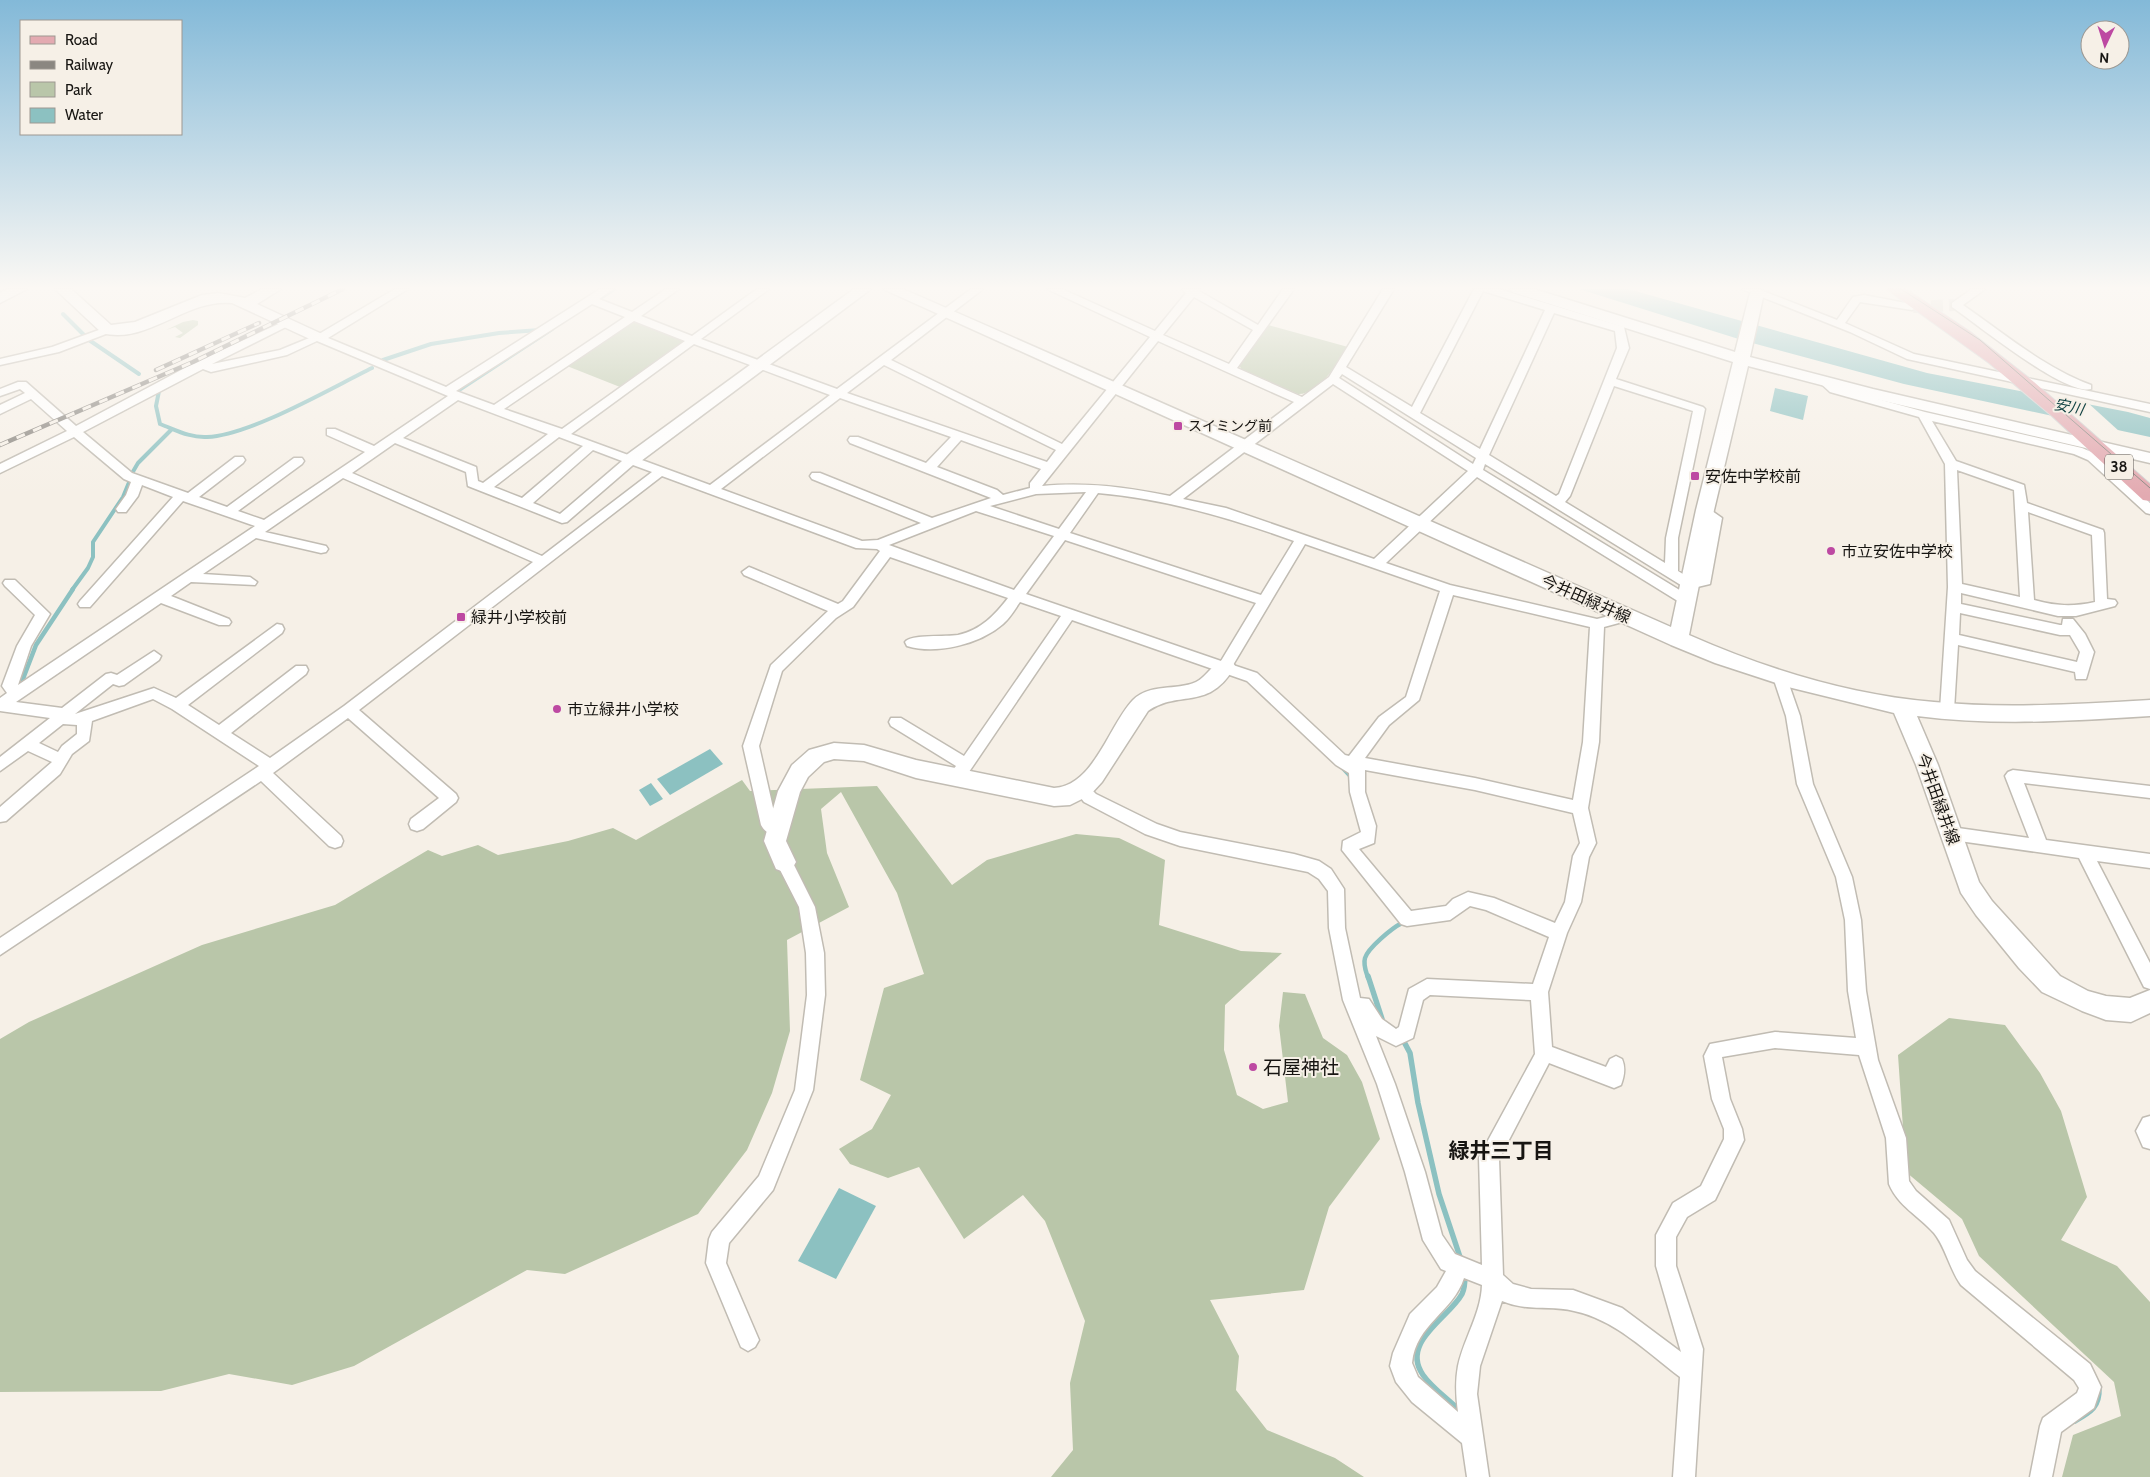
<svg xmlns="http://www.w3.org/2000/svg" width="2150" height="1477" viewBox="0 0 2150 1477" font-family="Cabin,'Noto Sans JP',sans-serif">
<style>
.green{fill:#b9c6a9}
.water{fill:#8cc1c1}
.pier{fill:#f6f0e7}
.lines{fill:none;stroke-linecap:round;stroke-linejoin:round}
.stream-far2{stroke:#8cc1c1;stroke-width:4}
.stream-far1{stroke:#8cc1c1;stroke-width:4.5}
.stream{stroke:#8cc1c1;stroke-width:5.5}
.street-tunnel{stroke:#d5cfc7;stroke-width:12;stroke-dasharray:12 6;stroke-linecap:butt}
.street-casing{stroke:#c1bcb3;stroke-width:3}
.secondary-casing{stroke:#c1bcb3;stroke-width:3}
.primary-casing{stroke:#d1d0d0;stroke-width:2}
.street{fill:#fff;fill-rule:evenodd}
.secondary{fill:#fff;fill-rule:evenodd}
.primary{fill:#e3aab1;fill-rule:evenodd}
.tram{stroke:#8b8781;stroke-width:1}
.rail-casing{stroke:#8b8781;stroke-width:4.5}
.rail{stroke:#f6f0e7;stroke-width:3;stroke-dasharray:9;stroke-linecap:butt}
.poi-dot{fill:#bd49a2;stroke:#f6f0e7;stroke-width:2}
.labels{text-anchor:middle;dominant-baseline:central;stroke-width:4;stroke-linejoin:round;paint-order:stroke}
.far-poi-label{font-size:14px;fill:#171512;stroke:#f6f0e7;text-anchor:start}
.far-water-label{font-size:15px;font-style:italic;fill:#124344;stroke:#f6f0e7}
.shield{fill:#f6f0e7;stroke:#5a5752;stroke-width:1}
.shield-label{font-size:15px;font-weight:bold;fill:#171512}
.poi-label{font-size:16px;fill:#171512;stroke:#f6f0e7;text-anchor:start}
.street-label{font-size:16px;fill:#171512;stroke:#f6f0e7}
.near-poi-label{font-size:19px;fill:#171512;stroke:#f6f0e7;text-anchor:start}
.near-neighbourhood-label{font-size:21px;font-weight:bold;fill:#171512;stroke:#f6f0e7}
</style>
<rect width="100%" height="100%" fill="#f6f0e7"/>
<g class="green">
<path d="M193 320 198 321V325L180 338 175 337 183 333 175 327 166 330 183 322Z"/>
<path d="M637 321 685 340V342L620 387 567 366 632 322Z"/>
<path d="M1268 325 1348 347C1339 362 1318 395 1298 394L1241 369 1239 364Z"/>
<path d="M742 780 750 791 877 786 952 885 987 860 1076 834 1119 838 1165 860 1159 925 1241 951 1282 953 1225 1005 1224 1050 1237 1095 1263 1109 1288 1102 1279 1026 1283 992 1305 994 1323 1038 1347 1055 1362 1082 1380 1139 1329 1207 1304 1290 1210 1300 1239 1356 1236 1390 1267 1430 1335 1458 1364 1477H1051L1073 1450 1070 1383 1085 1321 1045 1221 1023 1195 964 1239 919 1167 888 1178 850 1164 839 1149 872 1129 891 1095 860 1080 884 988 924 974 897 893 841 792 821 809 827 853 849 907 787 940 790 1031 772 1093 747 1150 698 1214 565 1274 527 1270 354 1366 292 1385 229 1374 161 1391 0 1392V1039L29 1022 202 945 335 905 428 850 442 856 478 845 498 855 568 841 613 828 636 840Z"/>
<path d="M1949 1018 2005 1025 2040 1073 2061 1111 2087 1197 2061 1240 2117 1266 2150 1302V1477H2062L2073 1435 2121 1416 2114 1382 1979 1256 1962 1219 1906 1172 1898 1055Z"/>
</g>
<g class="water">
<path d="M1579 289H1628L1927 373 2128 412 2150 418V437L1904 384 1745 341Z"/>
<path d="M1775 388 1808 396 1803 420 1770 411Z"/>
<path d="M710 749 723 764 670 795 657 779Z"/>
<path d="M651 783 663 799 650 806 639 790Z"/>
<path d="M839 1188 876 1206 836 1279 798 1261Z"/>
</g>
<path class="pier" d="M2026 390 2087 402 2120 432 2059 419Z"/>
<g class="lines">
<g class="stream-far2">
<path d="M594 302 614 289"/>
<path d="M63 314 86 337"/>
<path d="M89 340 139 374"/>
<path d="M383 360 431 344 499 333 540 330"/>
<path d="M160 386 156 406 160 424C176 430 190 438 207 437 251 435 331 388 372 368"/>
<path d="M459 390 552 329"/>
<path d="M131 475 138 463 171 430"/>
<path d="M72 590 88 568 93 557V542L123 497 130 480"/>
</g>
<g class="stream-far1">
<path d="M21 684 36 645 73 589"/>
<path d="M1341 766 1353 779"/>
<path d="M1368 978C1366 971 1363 965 1365 958 1368 948 1392 928 1402 923L1400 920"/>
</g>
<g class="stream">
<path d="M1368 976 1382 1019"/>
<path d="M1402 1038 1410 1053 1418 1103 1439 1194 1461 1260"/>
<path d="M1459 1410C1448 1399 1432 1388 1423 1375 1400 1342 1449 1318 1462 1294 1465 1288 1465 1281 1465 1275"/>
<path d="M2075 1421C2091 1412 2100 1407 2099 1387"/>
</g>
<path class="street-tunnel" d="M1913 307 1954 305"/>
<g class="street-casing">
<g id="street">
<path d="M395 289H408L328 338 446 387 600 289H613L599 299 632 312 666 289H679L641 316 692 336 757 289H769L701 339 837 389 971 289H983L891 360 1062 444 1150 337 1047 289H1062L1155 331 1186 293 1182 289H1200L1199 291 1258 325 1283 289H1294L1237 368 1302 397 1329 377 1383 289H1394L1346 367 1412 407 1474 289H1499L1624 327 1629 348 1616 379 1703 407 1705 409 1678 538V571L1691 579 1699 577 1709 519 1699 510 1705 506 1722 518 1710 584 1689 589 1684 587 1485 464 1483 470 1691 597 1693 600 1691 603H1681L1477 477 1386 563 1450 585 1597 619 1625 612 1632 617 1630 620 1604 627 1599 742 1588 808 1596 843 1589 857 1581 902 1567 933 1548 992 1552 1047 1606 1067 1610 1059 1616 1056 1622 1059C1626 1068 1624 1077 1621 1085L1614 1088 1549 1063 1499 1159 1503 1275 1513 1284 1531 1289 1573 1290 1622 1308 1681 1352 1656 1266V1235L1673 1203 1701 1186 1724 1139V1129L1712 1099 1704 1056 1710 1044 1775 1032 1856 1038 1848 991 1845 920 1836 877 1797 784 1786 716 1773 677 1775 673H1785L1800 716 1813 784 1852 877 1861 920 1866 991 1878 1060 1906 1138 1909 1181 1916 1191 1949 1220 1967 1260 1975 1271 2090 1364 2101 1387 2094 1408 2061 1432 2052 1477H2030L2040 1426 2043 1418 2077 1393 2079 1388 2074 1380 1961 1285C1950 1270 1945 1246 1934 1233 1919 1216 1898 1206 1889 1184L1886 1138 1859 1055 1775 1048 1722 1057 1730 1099 1742 1129 1744 1140 1715 1200 1687 1217 1676 1237V1266L1703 1349 1695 1477H1673L1680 1377C1647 1352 1614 1319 1574 1311 1549 1305 1528 1312 1502 1301L1480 1366 1477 1394 1489 1477H1467L1462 1443 1412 1402 1396 1382 1390 1366 1393 1353 1410 1314 1437 1287 1446 1271 1441 1269 1423 1240 1405 1172 1377 1084 1343 1000 1329 928 1328 891 1319 879 1308 872 1180 846 1145 834 1084 802 1074 789 1077 785 1082 783 1087 785 1096 794 1157 824 1180 832 1294 854 1319 861 1331 869 1344 889 1345 928 1360 998 1369 999 1382 1019 1396 1029 1399 1027 1409 989 1427 979 1533 984 1549 937 1486 910 1470 906 1450 920 1407 926 1401 924 1342 850 1343 841 1361 832 1350 792 1349 773 1336 765 1247 681 1072 620 971 769C965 777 960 785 950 781L947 777 956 766 891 726 889 722 891 718H901L964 756 1061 616 1020 602C1015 609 1010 618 1003 624 980 644 937 655 907 646L905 642C910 634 947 637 958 635 981 630 995 615 1008 598L890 557 853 607 836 618 782 671 759 746 776 821 784 825 786 830 784 835C775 838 765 833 761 825L743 746 771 665 828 611 744 575 742 572 749 567 754 569 838 604 843 601 880 551 877 549 856 548 662 476 359 710 456 794 458 798 456 802 423 829 417 831 411 829 409 824 411 819 439 798 348 718 273 773 341 836 343 841 341 846 335 848 329 846 261 781 0 955V938L259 766 172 709 153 699 92 721 89 741 72 754 60 774 6 821 0 822V807L52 762 28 751 0 771V757L50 718 0 711V698L7 693 2 686 17 646 35 615 5 586 3 583 5 580H15L50 614 31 646 18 685 255 526 183 501 90 607H80L78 604 80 601 173 497 142 485 138 496 126 512H118L116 509 126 495 131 482 124 479 74 437 0 473V464L67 431 31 399 0 414V405L25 393 20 389 0 396V389L18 382H26L76 426 198 361 283 322 287 321 292 324 212 364 280 350 319 334ZM1483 291 1545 310 1480 449 1420 413ZM1194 297 1253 330 1229 364 1163 335ZM592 304 625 317 494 405 456 391ZM1554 313 1615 331 1617 348 1559 494 1556 496 1489 455ZM634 321 685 341 562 429 504 409ZM317 341 448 396 374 446 335 429H327V435L365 452 264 520 238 511 302 464 304 461 302 458H294L227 507 199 497 243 463 245 460 243 457H235L188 493 132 473 83 432 203 369 211 372 287 355ZM1158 341 1294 402 1170 496C1125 487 1088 482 1042 486ZM694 344 830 395 710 485 571 434ZM884 365 1056 450 1047 462 847 393ZM1342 374 1476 458 1473 464 1339 378ZM1333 384 1468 471 1374 559 1226 508 1183 499ZM1614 386 1693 411 1666 538 1665 563 1565 502 1570 496ZM840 398 951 437 926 463 858 437H850L848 440 850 443 991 498 932 518 820 473H812L810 476 812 479 921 523 878 540 862 541 721 489ZM458 400 548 434 483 483 478 481 476 467 403 438ZM559 437 583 446 522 498 494 487ZM961 440 1041 469 1030 483V488L1003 495 997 490 937 467ZM395 443 466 472 468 486 562 523 567 522 633 465 652 472 542 556 352 473ZM593 450 622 461 560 514 533 503ZM343 478 533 562 344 706 270 758 231 733 306 674 308 670 306 666H296L219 725 188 705 282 633 284 629 282 625 277 624 176 698 154 688 75 714 113 684 119 686 124 685 159 660 161 656 154 651 117 675 111 673 106 674 62 708 16 702 161 603 219 625H229L231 622 229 619 171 596 191 582 255 585 257 582 250 577 203 574 256 538 321 553 326 552 328 549 326 546 265 532ZM1086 492 1059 529 990 506 1036 494ZM1098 493C1166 499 1230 518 1294 541L1261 595 1070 533ZM976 511 1054 536 1014 590 889 545ZM1065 540 1256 603 1221 661 1026 594ZM1305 544 1440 591 1406 697 1379 717 1349 756 1345 755 1257 673 1233 665ZM1453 595 1590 627 1583 742 1573 800 1475 778 1365 758 1389 725 1419 700ZM63 724 77 725V734L62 746 58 752 39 743ZM1365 770 1475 790 1573 813 1580 843 1573 856 1565 902 1555 923 1494 898 1468 892 1453 899 1446 906 1411 911 1359 849 1374 843 1376 826 1365 792ZM1430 995 1531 1000 1535 1054 1479 1157 1482 1265 1455 1254 1442 1235 1425 1172 1395 1084 1376 1036 1396 1046 1413 1038 1423 1000ZM1464 1278 1482 1285C1481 1314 1464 1338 1458 1366 1455 1382 1456 1397 1458 1412L1418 1377 1412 1363C1416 1324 1453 1312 1464 1278Z"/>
<path d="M1742 289H1758L1837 320 1853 297 1864 295 1916 305 1917 307 1912 310 1860 302 1845 323 1914 354 2150 404V412L1907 359 1850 332Z"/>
<path d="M1972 289H1985L1963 305C2005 334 2043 367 2091 385V389C2065 396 1977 324 1952 307V303Z"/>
<path d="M107 327 111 328V332L59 352 0 365V359L52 347Z"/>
<path d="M1824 378 1838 388 1925 412 2082 448 2096 454 2150 503V514L2146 513 2088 460 2074 454 1932 421 1956 461 2024 485 2027 503 2103 530 2104 533 2107 599 2115 600 2117 603 2115 606 2076 616H2058L1961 593V604L2060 625H2062L2063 619H2073L2085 634 2094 652 2086 679H2076L2075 672 1958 645 1954 710 1952 714H1942L1940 710 1948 587 1945 464 1919 417 1830 392 1818 381ZM1957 470 2014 490 2020 597 1962 584ZM2028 512 2092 535 2095 602C2072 607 2056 606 2034 600ZM1960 613 2060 635H2070L2080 652 2077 662 1959 635Z"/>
<path d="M2013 770 2150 786V798L2024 783 2046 840 2150 854V868L2097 861 2150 963V989L2144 987 2079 858 1945 839 1943 834 1945 829 1951 827 2029 838 2005 776 2008 772Z"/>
<path d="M784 855 790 857 815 907 824 953 825 995 813 1090 773 1190 729 1243 726 1263 759 1340 755 1347 748 1351 741 1347 706 1263 709 1239 712 1232 759 1176 795 1090 807 995 806 953 799 907 776 862 778 857Z"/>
<path d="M2150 1116V1149L2143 1147 2136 1131 2143 1118Z"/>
</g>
</g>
<g class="secondary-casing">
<g id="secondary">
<path d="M7 289H27L0 303V293Z"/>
<path d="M55 289H71L111 325 135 322 202 295 218 293 245 298 262 289H281L257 304 322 334 325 337 322 340H312L232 303C186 298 148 345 102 333Z"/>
<path d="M854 289H871L637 464H625L622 460 625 456Z"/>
<path d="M883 289H903L1671 627 1696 510 1733 362 1512 292 1510 289H1534L1735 352 1750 293 1753 289 1762 290 1764 293 1750 357 1873 389 2150 453V463L1871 398 1748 366 1714 510 1689 635C1766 669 1850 695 1934 702 2006 709 2078 704 2150 700V716C2072 721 1994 726 1917 716L1938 765 1979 882 1992 901 2060 976 2088 991 2106 996 2130 998 2150 990V1013L2131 1022 2106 1020 2082 1011 2042 992 2019 968 1976 915 1961 893 1916 765 1894 713 1788 687 1715 663 1671 645Z"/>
<path d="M1225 659 1232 661 1235 666C1209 712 1180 689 1148 711L1102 782 1090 795 1070 805 1054 806 916 778 864 761 834 759 824 762 808 777 800 792 786 841 796 862 792 869 784 872 776 869 764 841 778 791 792 765 809 750 834 743 864 745 916 760 1054 788C1094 786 1109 725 1133 700 1150 683 1176 691 1196 682 1207 677 1212 663 1225 659Z"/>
</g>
</g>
<g class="primary-casing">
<path id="primary" d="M1886 289H1906L1969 331 2034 382 2150 484V501L2143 500 2052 416 1989 363Z"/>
</g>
<use href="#street" class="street"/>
<use href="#secondary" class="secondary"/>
<use href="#primary" class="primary"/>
<path class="tram" d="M1901 289 1980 340 2150 488"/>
<g class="rail-casing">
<g id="rail">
<path d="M156 370 259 323"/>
<path d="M0 445 193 362 343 289"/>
</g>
</g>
<use href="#rail" class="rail"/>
</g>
<linearGradient id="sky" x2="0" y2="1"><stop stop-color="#83b9d8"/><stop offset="0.58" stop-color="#fbf8f4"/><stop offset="1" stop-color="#fbf8f4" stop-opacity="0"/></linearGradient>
<rect width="2150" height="496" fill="url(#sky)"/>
<g class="poi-dot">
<rect x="1173" y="421" width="10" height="10" rx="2.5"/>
<rect x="1690" y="471" width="10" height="10" rx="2.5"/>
<circle cx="1831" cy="551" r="5"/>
<rect x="456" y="612" width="10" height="10" rx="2.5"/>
<circle cx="557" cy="709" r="5"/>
<circle cx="1253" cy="1067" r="5"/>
</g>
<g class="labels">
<g class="far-poi-label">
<text x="1188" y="426">スイミング前</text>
</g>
<g class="far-water-label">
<text transform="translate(2069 407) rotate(11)">安川</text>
</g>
<rect class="shield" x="2105" y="454.5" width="28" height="25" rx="4"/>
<g class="shield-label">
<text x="2119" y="467">38</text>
</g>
<g class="poi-label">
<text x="1705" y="476">安佐中学校前</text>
<text x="1841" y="551">市立安佐中学校</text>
<text x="471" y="617">緑井小学校前</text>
<text x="567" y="709">市立緑井小学校</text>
</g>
<g class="street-label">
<text transform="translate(1586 599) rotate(24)">今井田緑井線</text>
<text transform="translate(1938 799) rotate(70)">今井田緑井線</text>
</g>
<g class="near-poi-label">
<text x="1263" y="1067">石屋神社</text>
</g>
<g class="near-neighbourhood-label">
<text x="1501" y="1150">緑井三丁目</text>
</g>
</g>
<rect x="20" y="20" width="162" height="115" fill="#f6f0e7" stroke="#9d9892"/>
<rect x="30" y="36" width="25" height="8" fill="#e3aab1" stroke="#9d9892"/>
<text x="65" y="45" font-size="15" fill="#171512">Road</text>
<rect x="30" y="61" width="25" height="8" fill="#8b8781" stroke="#9d9892"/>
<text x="65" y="70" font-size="15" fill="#171512">Railway</text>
<rect x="30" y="82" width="25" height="15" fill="#b9c6a9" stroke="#9d9892"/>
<text x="65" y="95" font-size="15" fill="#171512">Park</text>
<rect x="30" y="108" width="25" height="15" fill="#8cc1c1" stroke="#9d9892"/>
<text x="65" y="120" font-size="15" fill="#171512">Water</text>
<g transform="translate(2105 45) rotate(184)"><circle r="24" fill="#f6f0e7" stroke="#9d9892"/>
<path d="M0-4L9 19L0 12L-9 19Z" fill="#bd49a2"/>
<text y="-8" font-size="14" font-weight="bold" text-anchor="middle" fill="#171512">N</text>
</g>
</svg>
